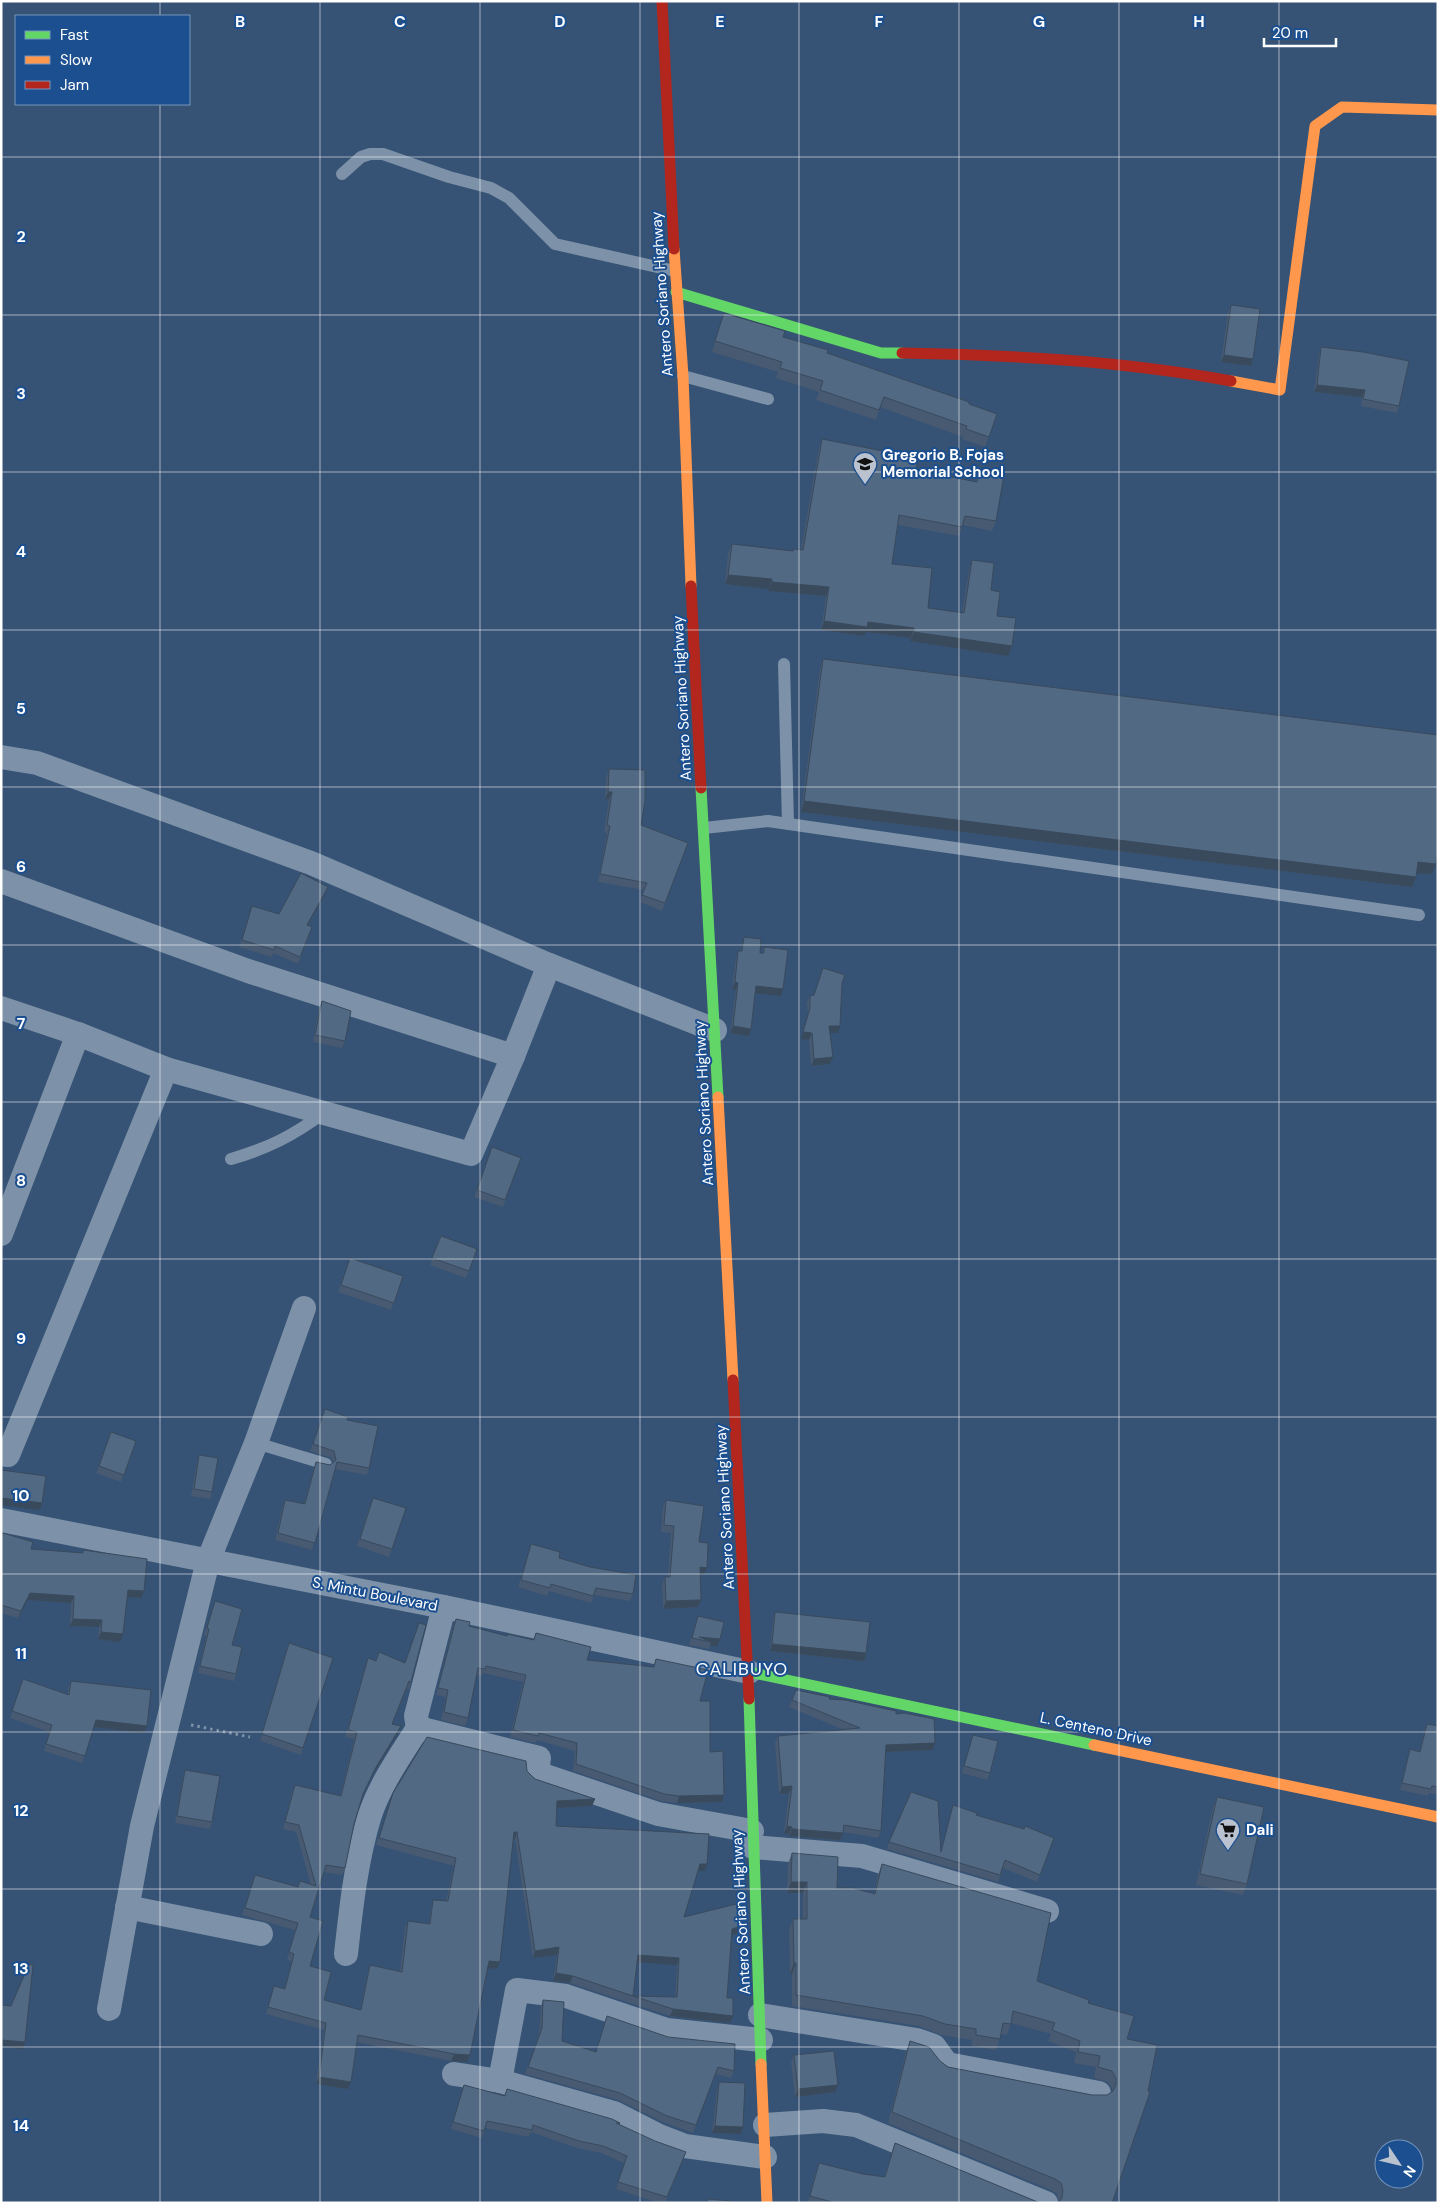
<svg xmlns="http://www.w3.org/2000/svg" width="1439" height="2204" viewBox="0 0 1439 2204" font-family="'DM Sans',sans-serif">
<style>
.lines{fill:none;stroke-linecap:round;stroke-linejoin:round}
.path{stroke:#7d92a8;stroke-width:3;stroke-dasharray:2.5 4;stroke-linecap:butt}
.lane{stroke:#7d92a8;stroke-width:12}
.street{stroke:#7d92a8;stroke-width:24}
.fast{stroke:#63d668;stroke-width:11}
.slow{stroke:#ff974d;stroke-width:11}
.jam{stroke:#b3261e;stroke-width:11}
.wall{fill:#475a72}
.shaded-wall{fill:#394a5c}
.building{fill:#526984;stroke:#394a5c}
.grid{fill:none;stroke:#fff;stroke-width:1;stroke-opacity:0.55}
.labels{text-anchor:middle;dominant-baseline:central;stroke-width:4;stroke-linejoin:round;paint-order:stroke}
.street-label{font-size:15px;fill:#fff;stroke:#1b4f8f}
.poi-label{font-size:15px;font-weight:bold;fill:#fff;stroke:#1b4f8f;text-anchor:start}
.quarter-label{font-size:18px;letter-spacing:1px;fill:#fff;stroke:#1b4f8f}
.grid-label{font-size:16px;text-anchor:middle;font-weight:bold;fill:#fff;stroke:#1b4f8f;stroke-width:4;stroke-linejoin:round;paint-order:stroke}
</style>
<rect width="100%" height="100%" fill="#365274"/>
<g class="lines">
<path class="path" d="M191 1725 250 1737"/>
<g class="lane">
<path d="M342 174 361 157 370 154H383L449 177 491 188 509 198 555 244 675 271"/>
<path d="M683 376 768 399"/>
<path d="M784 664 788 824"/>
<path d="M704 828 768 821 1419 915"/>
<path d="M231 1159C269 1148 292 1136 324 1113"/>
<path d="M256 1443 326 1464"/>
</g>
<g class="street">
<path d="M1 757 37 763 311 863 549 965 715 1030"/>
<path d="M1 881 248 971 513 1056"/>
<path d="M1 1008 78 1034 166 1069"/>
<path d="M1 1234 78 1034"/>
<path d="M1 1454 8 1455 166 1069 471 1154 513 1056 549 965"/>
<path d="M1 1520 444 1607 749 1672"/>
<path d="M418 1728 416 1716 444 1607"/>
<path d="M753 1847 862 1856 1047 1911"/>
<path d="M127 1907 261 1934"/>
<path d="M346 1954C351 1908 356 1862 369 1818 379 1786 400 1756 418 1728L539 1758 537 1773 658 1814 752 1831"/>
<path d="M109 2009 142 1826 208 1561 256 1443 304 1308"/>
<path d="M760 2015 917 2040 934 2046 947 2064 1099 2093"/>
<path d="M761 2040 667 2030 566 1996 517 1990 500 2081 614 2113 659 2136 685 2146 765 2157"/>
<path d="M454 2074 500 2081"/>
<path d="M765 2125 823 2121 856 2125 1046 2203"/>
</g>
<g class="fast">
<path d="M676 292 881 353H902"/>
<path d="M701 788 718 1097"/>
<path d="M749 1672 1094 1745"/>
<path d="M749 1699 761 2064"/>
</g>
<g class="slow">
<path d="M674 249 683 376 691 586"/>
<path d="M1231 381 1280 390 1315 126 1342 107 1438 110"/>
<path d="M718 1097 733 1380"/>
<path d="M1094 1745 1438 1817"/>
<path d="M761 2064 767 2203"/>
</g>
<g class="jam">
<path d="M662 1 674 249"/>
<path d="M902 353C1012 355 1123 361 1231 381"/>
<path d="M691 586 701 788"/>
<path d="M733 1380 749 1699"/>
</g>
</g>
<g class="wall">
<path d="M1231 305 1251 366 1221 362 1228 312Z"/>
<path d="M724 313 783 337 997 414 985 447 962 439 963 437 880 407 876 420 816 400 819 392 776 378 778 372 712 352Z"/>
<path d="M1321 347 1399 406 1397 413 1361 406 1362 397 1314 392 1319 354Z"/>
<path d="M822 439 916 470 975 482 979 470 996 521 992 531 963 525 959 536 898 525 892 564 928 608 962 613 969 570 972 560 991 590 997 616 1012 646 1008 656 910 641 911 638 866 632 864 636 821 630 826 596 768 591 769 589 725 584 728 553 732 544 793 551 801 550 819 448Z"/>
<path d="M823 659 1438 735V856L1432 874 1417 873 1416 877 1412 887 801 812 820 669Z"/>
<path d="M609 769 641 825 688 843 662 911 640 902 644 890 598 882 607 833 604 832 609 799H605L606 777Z"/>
<path d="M328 887 325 894 308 926 310 934 298 964 273 953 272 957 239 947 250 913 279 914Z"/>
<path d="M744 937 760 953H762L764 947 783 989 781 996 755 993 751 1029 749 1036 730 1033 736 990 732 989 736 958 738 951H741L742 944Z"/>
<path d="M823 968 842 983 838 1033H830V1064L811 1066 809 1040 801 1039 808 1015 807 1003 810 996H814Z"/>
<path d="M322 1001 345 1041 342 1048 313 1042 319 1008Z"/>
<path d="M492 1147 521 1158 503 1207 474 1197Z"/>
<path d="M441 1236 477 1249 466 1278 430 1265Z"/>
<path d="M350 1258 403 1276 391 1310 338 1292Z"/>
<path d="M325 1409 347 1420 369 1468 367 1475 335 1469 312 1550 275 1540 282 1508 285 1500 304 1504 316 1462 330 1465 333 1463 332 1458 310 1451Z"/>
<path d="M111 1432 136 1441 121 1482 96 1473Z"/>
<path d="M199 1455 212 1492 210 1499 191 1496 197 1462Z"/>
<path d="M666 1500 699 1542 704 1575H700L701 1600 698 1607 663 1609 662 1584 665 1577H668L671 1533 661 1532 663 1507Z"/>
<path d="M370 1505 406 1508 389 1557 357 1546Z"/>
<path d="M1 1538 31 1549 82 1553 83 1550 144 1591 141 1598 127 1597 120 1642 98 1639 99 1627 70 1626 71 1603 28 1600 18 1618 1 1613Z"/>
<path d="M531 1544 633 1594 630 1601 594 1595 591 1603 549 1591 547 1596 518 1587Z"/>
<path d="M215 1601 232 1645 236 1674 234 1681 198 1673 206 1636 204 1635Z"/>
<path d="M775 1612 866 1653 864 1661 770 1651 773 1620Z"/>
<path d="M698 1616 720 1639 717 1646H710L709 1649 689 1645Z"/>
<path d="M456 1619 469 1626 506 1636 533 1640 536 1633 587 1660 653 1667 656 1659 700 1701 710 1752 724 1795 722 1802 677 1803 661 1801 573 1771 575 1751 537 1740 535 1743 510 1737 523 1682 483 1673 482 1676 477 1675 468 1718 465 1726 441 1720 446 1697 436 1695 453 1626Z"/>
<path d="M289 1643 333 1658 301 1755 260 1741Z"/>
<path d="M368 1658 411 1682 409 1689H407L392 1724 398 1733 372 1776 362 1798 354 1824 345 1868 342 1875 324 1872 310 1917V1966L324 2000 360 2010 368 1973 370 1965 400 1971 405 1928 408 1921 429 1924 431 1907 433 1900 446 1901 454 1866 376 1845 393 1793 527 1771 535 1779 595 1799 592 1806 556 1808V1826L705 1871H698L684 1917 739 1933 731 1935 727 1998 730 2023 670 2016 630 2003 633 1996 675 1997 677 1965 637 1962 633 1996 630 2003 570 1983 553 1981 557 1955 533 1958 515 1839H514L497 1969 488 1968 470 2055 467 2062 451 2061 356 2042 348 2089 316 2084 324 2030 266 2014 274 1986 284 1989 292 1961 287 1960 295 1930 242 1915 255 1875 298 1887 311 1885 296 1832 283 1829 292 1792 295 1785 340 1796 354 1739 345 1737Z"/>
<path d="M23 1679 68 1694V1688L71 1681 144 1733 93 1727 82 1763 44 1751 49 1732 10 1718Z"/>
<path d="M796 1690 829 1699 896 1714 933 1750 886 1752 881 1831 878 1838 843 1832 840 1840 789 1836V1834L784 1833 789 1793 779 1794 775 1743 778 1736 844 1730 789 1707Z"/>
<path d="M1427 1724 1438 1726V1795L1429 1793 1428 1796 1400 1790 1408 1756 1410 1749 1420 1751 1424 1731Z"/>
<path d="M973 1735 990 1773 987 1780 962 1773Z"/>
<path d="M185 1770 212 1822 210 1829 175 1823 183 1777Z"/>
<path d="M1217 1797 1247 1884 1243 1895 1196 1885 1213 1807Z"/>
<path d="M953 1805 976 1815 1054 1838 1037 1882 1003 1868 998 1882 887 1849 889 1842 941 1850Z"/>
<path d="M792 1853 837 1888 874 1893 878 1875 882 1864 1037 1981 1088 2003 1127 2039 1148 2091 1059 2202 1057 2194 1051 2190 888 2123 906 2052 910 2041 948 2067 1092 2095H1107L1112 2092V2089L1108 2082 1094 2078 1096 2067 1074 2063 1076 2052 1048 2041 1051 2034 1011 2023 1007 2035 1001 2034 996 2050 972 2046V2040L941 2035 919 2026 792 2006V1974H790L789 1930 793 1919H803V1893H787L788 1864Z"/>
<path d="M543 2000 562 2041 596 2051 607 2016 734 2071 731 2078 716 2074 693 2133 665 2123 618 2100 525 2074 539 2035 541 2007Z"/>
<path d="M794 2055 835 2092 795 2097 791 2062Z"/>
<path d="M719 2082 743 2127 741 2134 712 2133 717 2089Z"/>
<path d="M464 2085 504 2096 507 2089 620 2123V2125L683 2160 665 2203H659L616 2189 624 2163 601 2153 577 2148 531 2132 529 2137 485 2128 482 2138 451 2129Z"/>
<path d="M895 2143 1040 2203H808L815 2174 819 2163 863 2174 884 2177Z"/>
</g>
<g class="shaded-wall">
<path d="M1224 355 1253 359 1251 366 1221 362Z"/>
<path d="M1317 385 1365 390 1362 397 1314 392Z"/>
<path d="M728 575 772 579 769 589 725 584Z"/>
<path d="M772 582 829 587 826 596 768 591Z"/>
<path d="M824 621 868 622 914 628 911 638 866 632 864 636 821 630Z"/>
<path d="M914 632 1012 646 1008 656 910 641Z"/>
<path d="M608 792H612L609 799H605Z"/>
<path d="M804 801 1416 877 1412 887 801 812Z"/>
<path d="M1418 862 1436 864 1432 874 1414 873Z"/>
<path d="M328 887 325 894 304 932 307 925Z"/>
<path d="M735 982 738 983 736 990 732 989Z"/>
<path d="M756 986 783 989 781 996 753 993Z"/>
<path d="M733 1026 751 1029 749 1036 730 1033Z"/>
<path d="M829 1026H840L838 1033H827Z"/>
<path d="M803 1032 812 1033 809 1040 801 1039Z"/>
<path d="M833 1057 830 1064 811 1066 814 1059Z"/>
<path d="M1 1498 42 1503 40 1510 1 1505Z"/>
<path d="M700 1567 707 1568 704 1575 697 1574Z"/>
<path d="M128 1590 144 1591 141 1598 125 1597Z"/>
<path d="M30 1593 74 1596 71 1603 28 1600 18 1618 21 1611Z"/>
<path d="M701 1600 698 1607 663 1609 666 1601Z"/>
<path d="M73 1619 102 1620 99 1627 70 1626Z"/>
<path d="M101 1632 123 1634 120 1642 98 1639Z"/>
<path d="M699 1637 720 1639 717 1646H710L711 1642Z"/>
<path d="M772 1644 866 1653 864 1661 770 1651Z"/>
<path d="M96 1720 147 1726 144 1733 93 1727Z"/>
<path d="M401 1726 398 1733 372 1776 361 1801 375 1769Z"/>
<path d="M935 1743 933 1750 883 1752 886 1745Z"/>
<path d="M792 1786 789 1793 779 1794 782 1787Z"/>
<path d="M724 1795 722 1802 677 1803 679 1796Z"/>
<path d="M595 1799 592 1806 554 1808 557 1801Z"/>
<path d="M787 1826 792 1827 789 1834 784 1833Z"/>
<path d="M792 1829 843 1833 840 1840 789 1836Z"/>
<path d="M514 1832H517L515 1839H512Z"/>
<path d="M700 1864H707L705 1871H698Z"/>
<path d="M791 1882H807L803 1893H787Z"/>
<path d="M741 1926 739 1933 729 1936 732 1929Z"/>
<path d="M559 1947 557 1955 533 1958 535 1951Z"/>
<path d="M638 1955 679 1958 677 1965 635 1962Z"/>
<path d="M489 1961 500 1962 497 1969 487 1968Z"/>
<path d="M794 1963H796L792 1974H790Z"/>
<path d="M556 1973 573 1976 570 1983 553 1981Z"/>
<path d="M673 2009 733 2016 730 2023 670 2016Z"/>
<path d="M1 2040 25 2042 23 2049 1 2046Z"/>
<path d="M454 2054 470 2055 467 2062 451 2061Z"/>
<path d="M319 2077 351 2082 348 2089 316 2084Z"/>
<path d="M838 2085 835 2092 795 2097 798 2089Z"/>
<path d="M715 2126 743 2127 741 2134 712 2133Z"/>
</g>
<g class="building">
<path d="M1231 305 1260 309 1253 359 1224 355Z"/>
<path d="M724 313 785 331 783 337 828 350 827 353 969 402V404L997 414 989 437 966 429 967 426 884 397 879 410 820 390 823 381 780 368 782 362 715 341Z"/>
<path d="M1321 347 1363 352 1409 361 1399 406 1363 399 1365 390 1317 385Z"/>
<path d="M822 439 918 458 916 470 977 482 979 470 1004 475 996 521 965 516 962 527 899 515 892 564 932 568 928 608 964 613 972 560 994 563 991 590 1000 592 997 616 1016 618 1012 646 914 632V628L868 622 867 627 824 621 829 587 772 582V579L728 575 732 544 793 551 794 549 803 550Z"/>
<path d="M823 659 1438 735V851L1436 864 1418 862 1416 877 804 801Z"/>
<path d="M609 769 645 770V801L641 825 688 843 665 903 642 895 647 883 600 874 610 826 607 825 612 792H608Z"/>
<path d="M301 873 328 887 307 925 312 927 300 957 275 946 274 950 242 940 252 906 279 914Z"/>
<path d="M744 937 761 939 760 953H764V947L788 950 783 989 756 986 751 1029 733 1026 738 983 735 982 738 951H742Z"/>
<path d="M823 968 845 975 842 983 840 1026H829L833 1057 814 1059 812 1033 803 1032 810 1008V996L814 995Z"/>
<path d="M322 1001 351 1011 345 1041 315 1035Z"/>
<path d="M492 1147 521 1158 505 1200 477 1190Z"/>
<path d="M441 1236 477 1249 469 1271 432 1258Z"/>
<path d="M350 1258 403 1276 394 1303 341 1285Z"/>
<path d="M325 1409 348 1417 347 1420 378 1426 369 1468 337 1462 315 1543 278 1533 285 1500 305 1504 316 1462 330 1465 336 1460 334 1451 313 1444Z"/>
<path d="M111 1432 136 1441 124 1475 99 1466Z"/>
<path d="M199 1455 218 1458 212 1492 194 1489Z"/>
<path d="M1 1470 46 1476 42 1503 1 1498Z"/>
<path d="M373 1498 406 1508 392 1549 360 1539Z"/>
<path d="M666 1500 704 1506 699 1542 708 1543 707 1568 700 1567 701 1600 666 1601 665 1577H670L674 1526 664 1525Z"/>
<path d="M3 1533 33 1542 31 1549 83 1553V1550L147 1559 144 1591 128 1590 123 1634 101 1632 102 1620 73 1619 74 1596 30 1593 21 1611 1 1605V1538Z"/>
<path d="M531 1544 560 1552 559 1558 590 1567 636 1575 633 1594 596 1588 593 1596 551 1584 550 1588 521 1580Z"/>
<path d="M215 1601 242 1609 232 1645 242 1647 236 1674 200 1666 209 1629 207 1628Z"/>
<path d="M775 1612 870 1622 866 1653 772 1644Z"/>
<path d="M698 1616 724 1622 720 1639 699 1637 711 1642 692 1638Z"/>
<path d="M456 1619 470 1622 469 1626 507 1636V1634L534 1640 536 1633 591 1647 587 1660 654 1667 656 1659 708 1670 700 1701H710V1752L723 1751 724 1795 679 1796 664 1794 576 1764 577 1743 539 1733 538 1736 513 1730 526 1675 486 1666 485 1669 478 1668 468 1718 444 1712 448 1690 438 1688Z"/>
<path d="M419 1623 426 1625 411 1682 409 1681 392 1724 401 1726 375 1769 363 1794 354 1824 345 1868 326 1865 310 1917 323 1921 310 1966 331 1972 324 2000 361 2010 370 1965 402 1972 408 1921 430 1924 433 1900 448 1901 456 1858 379 1838 393 1793 427 1737 526 1761 527 1771 535 1779 595 1799 557 1801 556 1826 709 1834 707 1864H700L684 1917 736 1904 741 1926 732 1929 727 1998H733V2016L673 2009 633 1996 677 1997 679 1958 638 1955 633 1996 573 1976 556 1973 559 1947 535 1951 517 1832H514L500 1962 489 1961 470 2055 454 2054 358 2035 351 2082 319 2077 326 2023 268 2007 274 1986 285 1989 294 1954 289 1952 298 1923 245 1908 255 1875 298 1887 300 1881 316 1886 299 1825 285 1822 295 1785 341 1796 357 1732 348 1730 368 1658 376 1661 379 1652 405 1663Z"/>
<path d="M289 1643 333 1658 303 1748 262 1734Z"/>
<path d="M23 1679 69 1695 71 1681 151 1690 147 1726 96 1720 85 1756 46 1744 52 1725 12 1711Z"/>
<path d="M796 1690 830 1697 829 1699 845 1700 896 1711V1714L904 1713 934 1719 935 1743 886 1745 881 1831 844 1825 843 1833 792 1829V1827L787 1826 792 1786 782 1787 778 1736 860 1728 792 1700Z"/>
<path d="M1427 1724 1438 1726V1787L1432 1786 1431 1789 1402 1783 1410 1749 1420 1752Z"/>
<path d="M973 1735 998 1741 990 1773 964 1766Z"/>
<path d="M185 1770 220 1776 212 1822 177 1816Z"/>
<path d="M911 1792 938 1801 941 1852 953 1805 977 1813 976 1815 1024 1829 1025 1826 1054 1838 1040 1875 1005 1860 1000 1875 889 1842Z"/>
<path d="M1217 1797 1264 1807 1247 1884 1200 1874Z"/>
<path d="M792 1853 838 1857 837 1888H853L875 1894 882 1864 1051 1913 1037 1981 1089 2000 1088 2003 1134 2016 1127 2039 1157 2045 1148 2091 1150 2092 1112 2203H1058L1062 2198 1063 2190 1061 2183 1055 2179 892 2112 910 2041 929 2047 940 2061 948 2067 1092 2095H1107L1113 2091 1116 2085V2078L1112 2071 1098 2067 1100 2056 1078 2052 1080 2041 1052 2030 1055 2023 1013 2011 1011 2024 1003 2023 1000 2039 976 2035V2029L945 2024 923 2016 796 1995V1963H794L793 1919H807V1882H791Z"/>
<path d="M29 1964 33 1965 25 2042 1 2040V2005L11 2006Z"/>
<path d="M543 2000 564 2002 562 2041 596 2052 607 2016 668 2037 735 2044 734 2071 718 2067 696 2125 667 2116 620 2093 528 2067 542 2028Z"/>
<path d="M834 2051 838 2085 798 2089 794 2055Z"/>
<path d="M719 2082 745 2083 743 2127 715 2126Z"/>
<path d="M464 2085 505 2096 507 2089 612 2119 620 2123H616L655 2141 686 2152 667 2197 618 2182 627 2156 603 2146 579 2141 533 2125 532 2130 487 2121 484 2131 453 2122Z"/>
<path d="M895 2143 1040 2203H836L810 2196 819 2163 863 2174 885 2177Z"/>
<path d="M708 2199 731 2201 730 2203H707Z"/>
</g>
<path class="grid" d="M160 1V16M320 1V2203M480 1V2203M640 1V2203M799 1V2203M959 1V2203M1119 1V2203M1279 1V2203M160 104V2203M1 157H1438M1 315H1438M1 472H1438M1 630H1438M1 787H1438M1 945H1438M1 1102H1438M1 1259H1438M1 1417H1438M1 1574H1438M1 1732H1438M1 1889H1438M1 2047H1438"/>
<defs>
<g id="school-pin" transform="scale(1.25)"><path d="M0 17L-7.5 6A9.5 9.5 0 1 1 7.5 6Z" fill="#b9c2ce" stroke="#1b4f8f"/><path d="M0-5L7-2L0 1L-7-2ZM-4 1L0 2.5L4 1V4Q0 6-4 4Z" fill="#111"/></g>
<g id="supermarket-pin" transform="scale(1.25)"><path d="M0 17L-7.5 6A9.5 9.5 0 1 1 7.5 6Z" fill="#b9c2ce" stroke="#1b4f8f"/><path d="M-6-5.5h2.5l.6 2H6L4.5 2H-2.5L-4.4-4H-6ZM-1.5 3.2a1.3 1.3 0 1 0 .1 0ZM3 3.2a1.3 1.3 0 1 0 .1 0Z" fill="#111"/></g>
</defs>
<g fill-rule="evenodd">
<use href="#school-pin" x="865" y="464"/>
<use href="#supermarket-pin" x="1228" y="1830"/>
</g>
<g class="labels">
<g class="street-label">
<text transform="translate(662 294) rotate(-94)">Antero Soriano Highway</text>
<text transform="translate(682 698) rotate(-93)">Antero Soriano Highway</text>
<text transform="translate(704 1103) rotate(-93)">Antero Soriano Highway</text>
<text transform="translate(725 1507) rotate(-93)">Antero Soriano Highway</text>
<text transform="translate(375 1594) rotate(11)">S. Mintu Boulevard</text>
<text transform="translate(1096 1729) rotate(12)">L. Centeno Drive</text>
<text transform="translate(741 1912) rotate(-93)">Antero Soriano Highway</text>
</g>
<g class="poi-label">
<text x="882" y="455">Gregorio B. Fojas<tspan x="882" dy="17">Memorial School</tspan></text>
<text x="1246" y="1830">Dali</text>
</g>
<g class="quarter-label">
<text x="742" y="1669">CALIBUYO</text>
</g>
</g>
<g class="grid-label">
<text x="240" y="27">B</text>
<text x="400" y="27">C</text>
<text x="560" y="27">D</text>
<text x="720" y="27">E</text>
<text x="879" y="27">F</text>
<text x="1039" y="27">G</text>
<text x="1199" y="27">H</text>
<text x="21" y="242">2</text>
<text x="21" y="399">3</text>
<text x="21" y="557">4</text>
<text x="21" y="714">5</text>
<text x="21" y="872">6</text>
<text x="21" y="1029">7</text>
<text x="21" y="1186">8</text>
<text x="21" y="1344">9</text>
<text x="21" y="1501">10</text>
<text x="21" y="1659">11</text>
<text x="21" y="1816">12</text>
<text x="21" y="1974">13</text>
<text x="21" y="2131">14</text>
</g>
<rect width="1439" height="2204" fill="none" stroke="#ffffff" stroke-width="5"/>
<rect x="15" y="15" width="175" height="90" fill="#1b4f8f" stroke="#7695bc"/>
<rect x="25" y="31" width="25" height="8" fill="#63d668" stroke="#7695bc"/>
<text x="60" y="40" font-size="15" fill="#ffffff">Fast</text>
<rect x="25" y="56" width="25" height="8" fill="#ff974d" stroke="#7695bc"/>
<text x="60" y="65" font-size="15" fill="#ffffff">Slow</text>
<rect x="25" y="81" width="25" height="8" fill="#b3261e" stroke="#7695bc"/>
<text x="60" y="90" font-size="15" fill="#ffffff">Jam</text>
<g transform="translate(1399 2164) rotate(125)"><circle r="24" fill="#1b4f8f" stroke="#7695bc"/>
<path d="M0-4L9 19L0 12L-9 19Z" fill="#b9c2ce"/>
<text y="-8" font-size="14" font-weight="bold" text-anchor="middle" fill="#ffffff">N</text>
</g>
<path d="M1264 38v8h72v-8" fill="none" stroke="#ffffff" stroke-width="2.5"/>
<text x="1272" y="38" font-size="15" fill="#ffffff" stroke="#1b4f8f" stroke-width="4" paint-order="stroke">20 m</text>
</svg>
